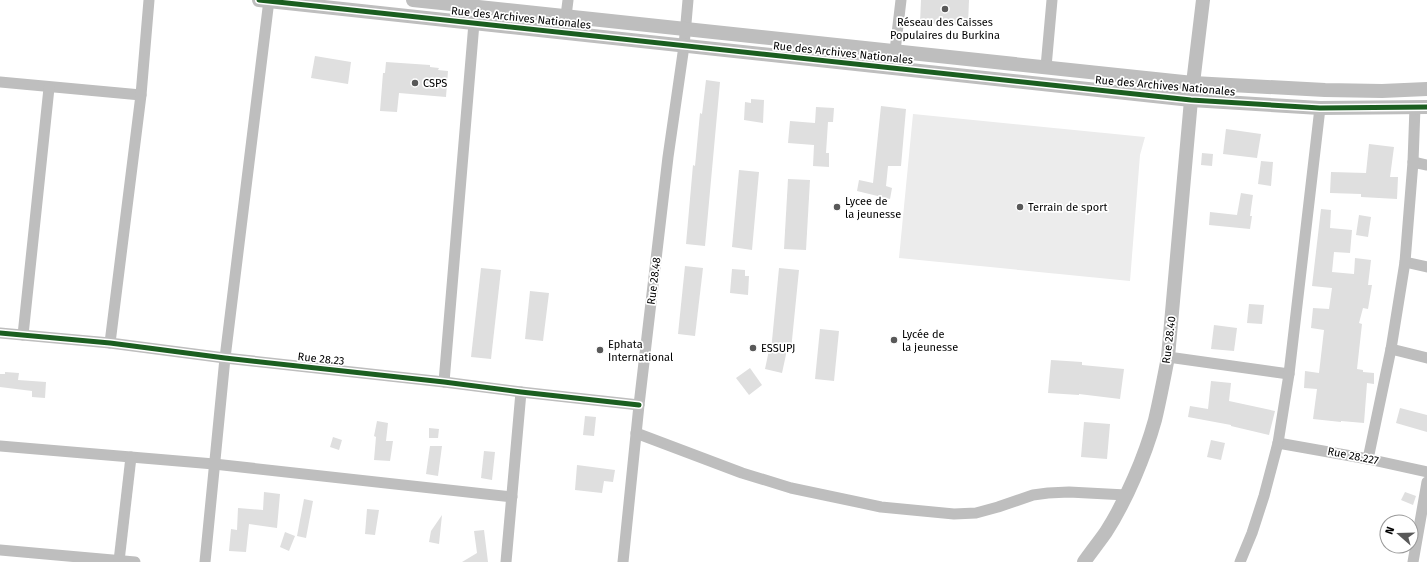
<svg xmlns="http://www.w3.org/2000/svg" width="1427" height="562" viewBox="0 0 1427 562" font-family="'Fira Sans',sans-serif">
<style>
.green{fill:#ececec}
.building{fill:#dfdfdf}
.lines{fill:none;stroke-linecap:round;stroke-linejoin:round}
.minor{stroke:#bebebe;stroke-width:11}
.tertiary{stroke:#bebebe;stroke-width:14}
.cycleway-casing{stroke:#fff;stroke-width:8}
.cycleway{stroke:#1b5e20;stroke-width:5}
.poi-dot{fill:#595959;stroke:#fff;stroke-width:1.5}
.labels{text-anchor:middle;dominant-baseline:central;stroke-width:3.5;stroke-linejoin:round;paint-order:stroke}
.street-label{font-size:11px;fill:#000;stroke:#fff}
.poi-label{font-size:11px;fill:#000;stroke:#fff;text-anchor:start}
</style>
<rect width="100%" height="100%" fill="#fff"/>
<path class="green" d="M913 114 1145 137 1140 155 1130 281 899 258Z"/>
<g class="building">
<path d="M921 0H969L968 25 920 23Z"/>
<path d="M315 56 351 62 348 84 311 78Z"/>
<path d="M386 62 430 65V67L439 68 438 70 448 71 446 97 399 93 397 112 380 111 383 73H385Z"/>
<path d="M706 80 720 82 705 246 686 244 693 165 695 166 700 113 702 114Z"/>
<path d="M751 99 764 100 763 123 744 120 745 102 751 103Z"/>
<path d="M881 106 906 109 901 166H888L886 186 892 188 890 199 857 191 859 180 873 183Z"/>
<path d="M816 107 834 108 833 122H828L826 153H829V167L813 166 814 145 788 143 790 121 815 123Z"/>
<path d="M1226 129 1261 134 1257 158 1223 154Z"/>
<path d="M1369 144 1394 147 1390 177H1398L1397 199 1361 197V194L1330 193 1331 172 1366 173Z"/>
<path d="M1202 153 1213 154 1212 166 1201 165Z"/>
<path d="M1261 161 1273 162 1271 186 1258 184Z"/>
<path d="M739 170 759 172 752 250 732 247Z"/>
<path d="M788 179 810 180 806 250 784 249Z"/>
<path d="M1241 193 1253 195 1250 216H1252L1250 229 1209 225 1210 212 1237 215Z"/>
<path d="M1321 209 1331 210 1330 228 1352 230 1350 253 1334 252 1332 272 1354 274 1355 258 1371 260 1368 285H1372L1368 309 1363 308 1359 323 1362 324 1357 369 1363 370V372L1374 373V384L1367 383 1364 423 1341 421V422L1313 419 1317 389 1304 388 1305 371 1319 373 1324 330 1311 328 1313 308 1329 309 1332 288 1312 286Z"/>
<path d="M1359 215 1371 217 1368 237 1356 235Z"/>
<path d="M685 266 703 268 695 336 678 334Z"/>
<path d="M481 268 501 270 491 359 471 357Z"/>
<path d="M779 268 799 270 791 350H787L782 373 765 369 769 350 771 351Z"/>
<path d="M732 269 745 270V276H749L748 295 730 293Z"/>
<path d="M530 291 549 293 543 341 525 339Z"/>
<path d="M1249 304 1264 305 1262 324 1247 323Z"/>
<path d="M1214 325 1237 328 1234 351 1211 349Z"/>
<path d="M820 329 839 331 834 381 815 379Z"/>
<path d="M1051 360 1082 362V365L1124 369 1120 399 1079 394V395L1048 393Z"/>
<path d="M750 368 762 385 749 395 736 378Z"/>
<path d="M5 372 19 373 18 380 46 382 45 398 32 397V391L0 387V374H5Z"/>
<path d="M1211 381 1231 383 1229 401 1275 411 1269 435 1231 426V425L1188 417 1190 406 1208 409Z"/>
<path d="M1400 408 1427 415V432L1396 423Z"/>
<path d="M585 416 596 417 594 436 583 435Z"/>
<path d="M377 421 388 423 386 441H393L390 461 374 460 376 437 374 436Z"/>
<path d="M1084 422 1110 424 1107 459 1081 457Z"/>
<path d="M429 428 439 429 438 438H429Z"/>
<path d="M333 437 342 440 339 450 330 447Z"/>
<path d="M1211 440 1225 443 1221 460 1207 457Z"/>
<path d="M430 446H442L438 476 426 474Z"/>
<path d="M484 451 495 452 492 480 481 478Z"/>
<path d="M577 465 615 470 613 482 604 481 602 493 575 490Z"/>
<path d="M264 492 280 494 277 528 249 524 246 552 229 551 231 529 237 530 238 508 263 510Z"/>
<path d="M1405 492 1416 496 1413 505 1401 500Z"/>
<path d="M304 499 313 501 306 538 297 536Z"/>
<path d="M367 509 379 510 375 535 365 534Z"/>
<path d="M442 515 439 544 429 542 431 531Z"/>
<path d="M484 530 488 562H462L477 553 474 531Z"/>
<path d="M285 532 295 536 289 551 280 547Z"/>
</g>
<g class="lines">
<g class="minor">
<path d="M566 16 568 0"/>
<path d="M895 51 901 0"/>
<path d="M1046 67 1052 0"/>
<path d="M0 82 141 95"/>
<path d="M1413 162 1427 165"/>
<path d="M1405 262 1427 267"/>
<path d="M0 333 110 343 225 358 444 382 521 392 639 405"/>
<path d="M23 335 49 88"/>
<path d="M110 343 141 95 149 0"/>
<path d="M1391 349 1427 358"/>
<path d="M1168 357 1289 374"/>
<path d="M444 382 474 23"/>
<path d="M636 433 742 473 791 488 881 507 954 514 976 513 998 507 1033 495 1048 493 1069 492 1126 495"/>
<path d="M1278 443 1368 459 1427 472"/>
<path d="M0 446 214 464 512 497"/>
<path d="M1368 459 1391 349 1405 262 1413 162 1415 107"/>
<path d="M0 550 135 562"/>
<path d="M119 561 131 457"/>
<path d="M205 562 225 358 269 0"/>
<path d="M506 562 521 392"/>
<path d="M623 562 639 405 668 157 684 46 688 0"/>
<path d="M1240 562 1252 533 1264 496 1278 443 1289 374 1320 108"/>
<path d="M1413 562 1427 482"/>
</g>
<g class="tertiary">
<path d="M259 0 1191 100 1320 108 1427 107"/>
<path d="M413 0 1193 83 1325 90 1382 91 1427 89"/>
<path d="M1084 562C1091 552 1099 542 1106 532 1126 501 1145 456 1155 420 1160 399 1164 378 1168 357L1191 100 1203 0"/>
</g>
<g class="cycleway-casing">
<g id="cycleway">
<path d="M259 0 1191 100 1320 108 1427 107"/>
<path d="M0 333 110 343 225 358 444 382 521 392 639 405"/>
</g>
</g>
<use href="#cycleway" class="cycleway"/>
</g>
<g class="poi-dot">
<circle cx="945" cy="9" r="4"/>
<circle cx="415" cy="83" r="4"/>
<circle cx="837" cy="207" r="4"/>
<circle cx="1020" cy="207" r="4"/>
<circle cx="894" cy="340" r="4"/>
<circle cx="753" cy="348" r="4"/>
<circle cx="600" cy="350" r="4"/>
</g>
<g class="labels">
<g class="street-label">
<text transform="translate(521 18) rotate(6)">Rue des Archives Nationales</text>
<text transform="translate(843 53) rotate(6)">Rue des Archives Nationales</text>
<text transform="translate(1165 86) rotate(5)">Rue des Archives Nationales</text>
<text transform="translate(654 281) rotate(-83)">Rue 28.48</text>
<text transform="translate(1169 340) rotate(-83)">Rue 28.40</text>
<text transform="translate(321 359) rotate(6)">Rue 28.23</text>
<text transform="translate(1353 456) rotate(11)">Rue 28.227</text>
</g>
<g class="poi-label">
<text x="945" y="22" text-anchor="middle">Réseau des Caisses<tspan x="945" dy="13">Populaires du Burkina</tspan></text>
<text x="423" y="83">CSPS</text>
<text x="845" y="201">Lycee de<tspan x="845" dy="13">la jeunesse</tspan></text>
<text x="1028" y="207">Terrain de sport</text>
<text x="902" y="334">Lycée de<tspan x="902" dy="13">la jeunesse</tspan></text>
<text x="608" y="344">Ephata<tspan x="608" dy="13">International</tspan></text>
<text x="761" y="348">ESSUPJ</text>
</g>
</g>
<g transform="translate(1399 534) rotate(290)"><circle r="19" fill="#ffffff" stroke="#999999"/>
<path d="M0-3L7 15L0 10L-7 15Z" fill="#595959"/>
<text y="-6" font-size="11" font-weight="bold" text-anchor="middle" fill="#000000">N</text>
</g>
</svg>
